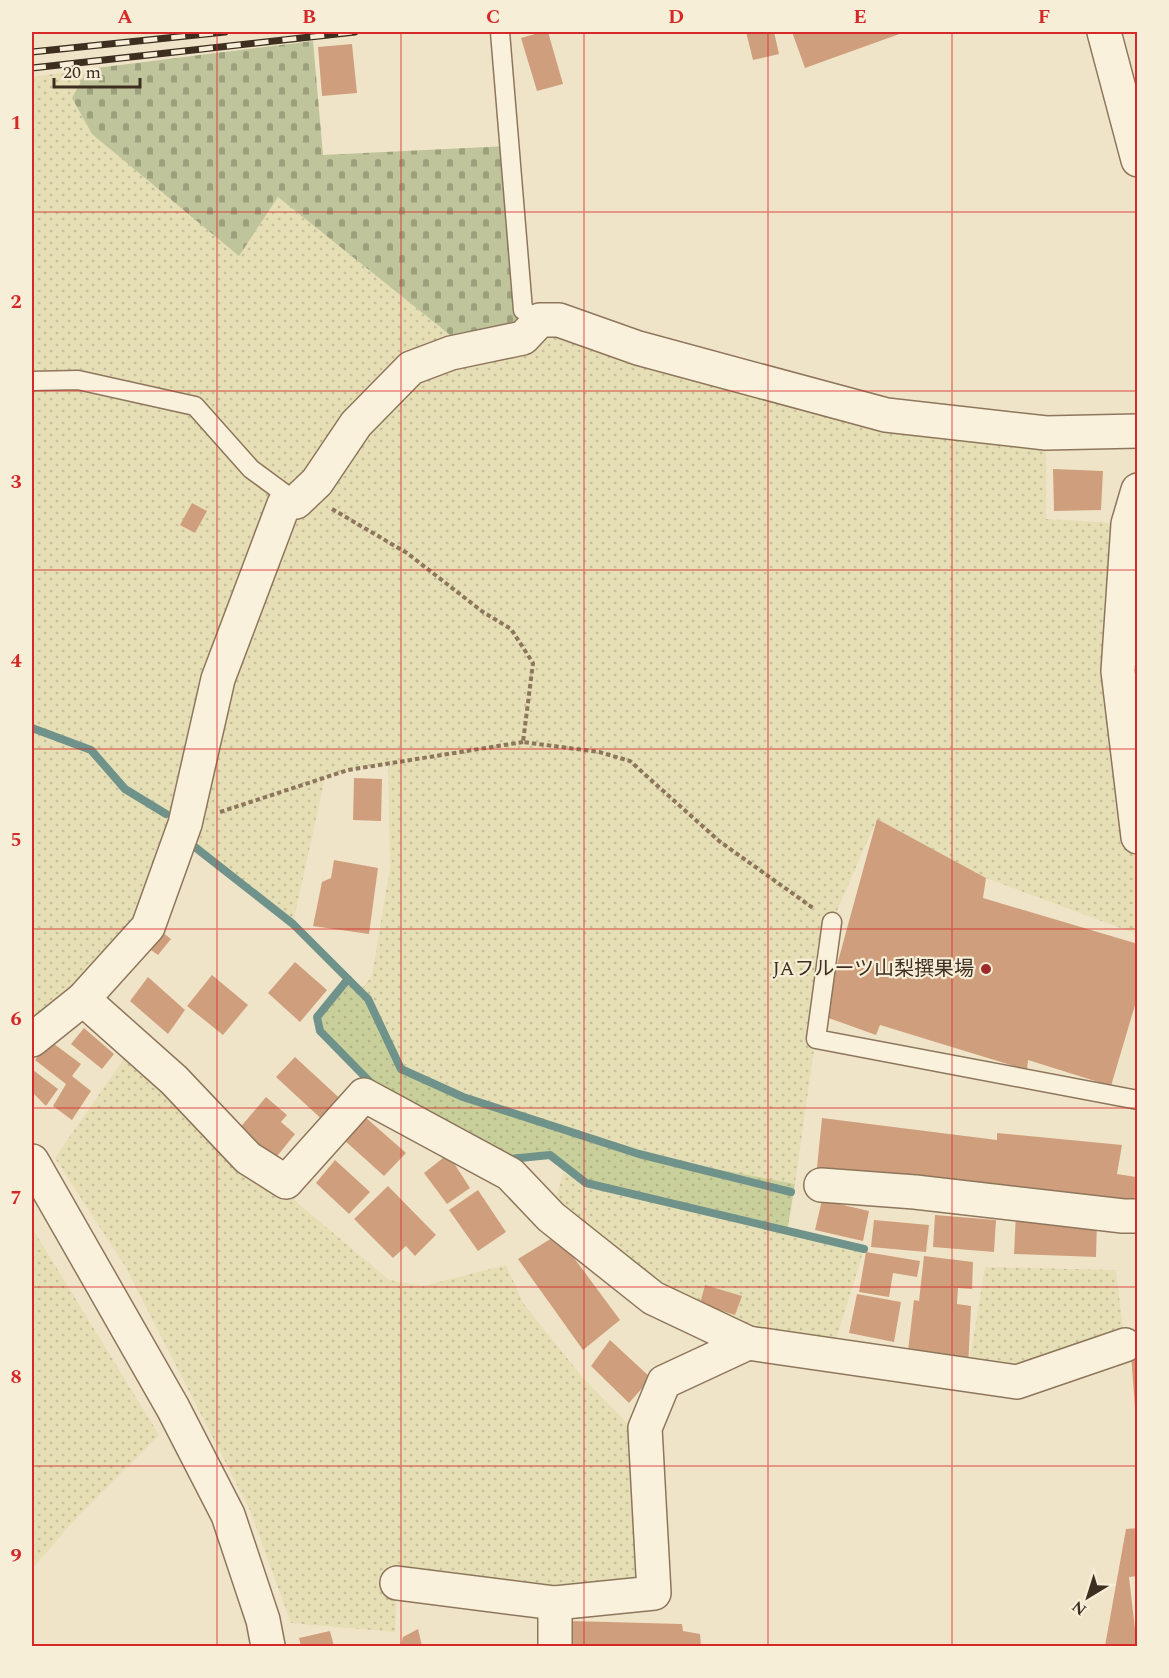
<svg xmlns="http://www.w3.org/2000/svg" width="1169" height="1678" viewBox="0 0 1169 1678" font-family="Spectral,'Noto Sans JP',serif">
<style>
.farmland{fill:url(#farmland-dots);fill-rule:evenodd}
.grass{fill:url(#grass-dots)}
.cemetery{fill:url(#cemetery-stones)}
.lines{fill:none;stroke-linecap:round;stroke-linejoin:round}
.stream{stroke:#6f938a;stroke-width:8}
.building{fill:#cf9f7d}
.service-casing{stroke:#8d765c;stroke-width:21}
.minor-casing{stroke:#8d765c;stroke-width:36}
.tertiary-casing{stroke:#8d765c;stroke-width:36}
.path{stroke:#8d765c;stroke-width:4;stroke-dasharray:4.5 3;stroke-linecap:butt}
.service{stroke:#faf1dc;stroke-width:18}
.minor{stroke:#faf1dc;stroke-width:33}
.tertiary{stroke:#faf1dc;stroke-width:33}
.rail-casing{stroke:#3d2e20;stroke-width:7}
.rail{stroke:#f7eed8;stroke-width:4.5;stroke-dasharray:14;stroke-linecap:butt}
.grid{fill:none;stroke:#d62828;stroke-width:1.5;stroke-opacity:0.55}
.poi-dot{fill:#9e2a2b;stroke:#f7eed8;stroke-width:2}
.labels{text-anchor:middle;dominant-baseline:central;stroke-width:4.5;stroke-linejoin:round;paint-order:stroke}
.poi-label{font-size:20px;fill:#3d2e20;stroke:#f7eed8;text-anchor:end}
.neatline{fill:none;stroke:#d62828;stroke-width:2}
.grid-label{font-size:20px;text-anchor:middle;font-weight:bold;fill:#d62828}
</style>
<defs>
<pattern id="farmland-dots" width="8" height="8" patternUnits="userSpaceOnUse" patternTransform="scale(1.5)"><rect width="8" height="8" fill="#e6deb5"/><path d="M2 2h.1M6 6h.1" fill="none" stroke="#c6bf9b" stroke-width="1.8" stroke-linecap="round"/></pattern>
<pattern id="grass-dots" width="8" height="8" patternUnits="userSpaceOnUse" patternTransform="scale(1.5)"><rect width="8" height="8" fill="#c9cf9b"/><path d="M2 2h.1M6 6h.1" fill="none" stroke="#aeb285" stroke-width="1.8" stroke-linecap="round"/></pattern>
<pattern id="cemetery-stones" width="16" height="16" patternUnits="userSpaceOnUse" patternTransform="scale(1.5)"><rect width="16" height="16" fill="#bfc49a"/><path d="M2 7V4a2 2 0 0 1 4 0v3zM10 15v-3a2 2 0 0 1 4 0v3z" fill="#9ca07d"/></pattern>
</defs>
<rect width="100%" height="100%" fill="#f0e4c8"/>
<g class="farmland">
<path d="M88 69 72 98 239 255 278 197 455 339 540 320 638 348 1046 433V519L1128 524 1137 837V934L986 878 877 819 832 922 795 1184 639 1154 463 1097 401 1069 368 1000 360 991 372 976 390 867 388 764 348 770 325 778 293 923 191 844 148 927 32 1040V77ZM192 503 207 511 195 533 180 525Z"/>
<path d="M134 1044 268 1178 389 1280 423 1286 506 1265 523 1303 583 1378 632 1428 654 1593 397 1584 395 1632 291 1623 249 1508 125 1266 55 1158Z"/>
<path d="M563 1173 586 1183 864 1249 831 1356 748 1343 551 1217ZM705 1285 741 1296 735 1315 700 1304Z"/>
<path d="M32 1228 159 1435 78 1516 32 1569Z"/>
<path d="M985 1267 1116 1270 1125 1345 967 1376Z"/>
</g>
<path class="grass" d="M348 979 368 999 401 1069 463 1097 639 1154 795 1184 787 1232 586 1183 550 1155 510 1159 377 1089 320 1031 317 1017Z"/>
<path class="cemetery" d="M313 41 323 155 508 146 524 326 455 339 278 197 239 256 92 134 72 98 88 69Z"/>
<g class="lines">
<g class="stream">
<path d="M32 728 91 750 125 789 166 814"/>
<path d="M191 844 293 924 368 999 401 1069 463 1097 639 1154 791 1192"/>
<path d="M348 979 317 1017 320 1031 374 1086"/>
<path d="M507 1157 510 1159 550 1155 586 1183 864 1249"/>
</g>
</g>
<g class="building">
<path d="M542 32H548L563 84 537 91 521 38Z"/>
<path d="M746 32H774L779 54 753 60Z"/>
<path d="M792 32H905L805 68Z"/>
<path d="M352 44 357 93 322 96 318 47Z"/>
<path d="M1053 469 1103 471 1101 510 1054 511Z"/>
<path d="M192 503 207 511 195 533 180 525Z"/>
<path d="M354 778 382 779 381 821 353 820Z"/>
<path d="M877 819 986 878 983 898 1138 944V995L1111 1086 1028 1060 1027 1070 880 1025 876 1035 823 1016Z"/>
<path d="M334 860 378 868 369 934 313 926 322 882 331 878Z"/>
<path d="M158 929 171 939 158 955 144 945Z"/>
<path d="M295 962 327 990 300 1022 268 993Z"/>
<path d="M212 975 248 1005 223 1035 187 1006Z"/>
<path d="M148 977 185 1010 168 1034 130 1001Z"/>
<path d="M84 1028 114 1054 102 1069 71 1044Z"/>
<path d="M50 1041 81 1064 72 1076 91 1091 72 1120 53 1106 66 1084 35 1060Z"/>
<path d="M295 1057 347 1105 328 1125 276 1077Z"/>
<path d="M33 1070 58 1089 46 1106 32 1092Z"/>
<path d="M266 1097 287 1115 281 1122 295 1134 274 1160 238 1130Z"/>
<path d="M364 1116 406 1153 384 1176 343 1139Z"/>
<path d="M822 1118 997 1140V1133L1122 1145 1117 1174 1136 1177 1134 1211 816 1177Z"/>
<path d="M448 1154 470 1188 447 1204 424 1173Z"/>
<path d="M335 1160 370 1192 349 1214 316 1183Z"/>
<path d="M388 1186 436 1235 415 1256 406 1246 393 1258 354 1219Z"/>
<path d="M478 1190 506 1232 478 1251 449 1210Z"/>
<path d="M822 1200 869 1211 863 1241 815 1230Z"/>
<path d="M1016 1212 1097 1221 1096 1257 1014 1254Z"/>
<path d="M935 1215 996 1220 994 1252 933 1247Z"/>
<path d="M874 1220 929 1225 926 1252 871 1247Z"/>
<path d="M557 1235 620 1320 583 1350 518 1259Z"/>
<path d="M866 1252 920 1261 917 1277 893 1273 889 1297 859 1292Z"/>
<path d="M924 1256 973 1262 972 1289 958 1288 957 1304 971 1306 968 1369 907 1359 914 1300 919 1301Z"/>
<path d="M705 1285 742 1296 735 1315 700 1304Z"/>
<path d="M857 1294 901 1302 894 1342 849 1333Z"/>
<path d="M610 1340 651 1378 629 1403 591 1366Z"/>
<path d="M1138 1353V1421H1136L1131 1354Z"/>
<path d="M1138 1528V1576L1129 1577 1137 1646H1105L1126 1529Z"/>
<path d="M571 1621 682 1624 683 1631 700 1634 701 1646H571Z"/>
<path d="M418 1629 422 1646H401L403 1637Z"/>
<path d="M330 1631 334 1646H301L299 1638Z"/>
</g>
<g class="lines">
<g class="service-casing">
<g id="service">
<path d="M500 32 523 310 540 320"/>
<path d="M32 381 78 380 195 406 251 469 296 502"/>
<path d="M832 922 816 1039 1138 1100"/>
</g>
</g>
<g class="minor-casing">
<g id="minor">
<path d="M1104 32 1138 160"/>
<path d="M1138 490 1128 524 1118 671 1138 837"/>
<path d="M83 999 174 1080 248 1158 286 1182 364 1095 510 1174 551 1217 653 1298 748 1343 664 1382 645 1428 654 1593 555 1603 397 1583"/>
<path d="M32 1040 83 999 148 927 185 824 218 679 284 504 296 502 317 482 356 424 411 368 451 353 523 338 540 320H559L638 348 886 415 1046 433 1138 431"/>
<path d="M821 1185 915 1192 1123 1216H1138"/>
<path d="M748 1343 1017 1382 1125 1345"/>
<path d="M555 1603V1646"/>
</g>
</g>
<g class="tertiary-casing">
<path id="tertiary" d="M32 1161 173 1408 228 1515 263 1620 268 1646"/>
</g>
<g class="path">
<path d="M332 509 407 553 483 612 511 629 533 663 523 742 599 752 630 761 719 841 813 908"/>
<path d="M220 812 348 770 523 742"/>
</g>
<use href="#service" class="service"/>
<use href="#minor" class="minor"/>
<use href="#tertiary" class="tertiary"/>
<g class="rail-casing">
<g id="rail">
<path d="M32 52 225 32"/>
<path d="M32 68 355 32"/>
</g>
</g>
<use href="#rail" class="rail"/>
</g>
<path class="grid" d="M217 32V1646M401 32V1646M584 32V1646M768 32V1646M952 32V1646M32 212H1138M32 391H1138M32 570H1138M32 749H1138M32 929H1138M32 1108H1138M32 1287H1138M32 1466H1138"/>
<circle class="poi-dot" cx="986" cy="969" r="6"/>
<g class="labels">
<g class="poi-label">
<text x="974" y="969">JAフルーツ山梨撰果場</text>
</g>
</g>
<rect width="1169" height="1678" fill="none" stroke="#f7eed8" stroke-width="66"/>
<g transform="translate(1088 1597) rotate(218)" stroke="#f7eed8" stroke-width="4.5" paint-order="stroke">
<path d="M0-4.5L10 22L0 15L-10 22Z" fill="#3d2e20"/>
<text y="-9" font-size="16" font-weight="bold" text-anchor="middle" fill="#3d2e20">N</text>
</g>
<path d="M54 78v9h86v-9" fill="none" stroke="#3d2e20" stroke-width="3"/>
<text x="63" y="78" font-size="18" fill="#3d2e20" stroke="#f7eed8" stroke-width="4.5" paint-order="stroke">20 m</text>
<rect x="33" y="33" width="1103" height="1612" class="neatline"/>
<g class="grid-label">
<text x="125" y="23">A</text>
<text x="309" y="23">B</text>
<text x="493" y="23">C</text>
<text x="676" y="23">D</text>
<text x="860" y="23">E</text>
<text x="1044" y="23">F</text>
<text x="16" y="129">1</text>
<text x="16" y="308">2</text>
<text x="16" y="488">3</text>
<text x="16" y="667">4</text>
<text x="16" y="846">5</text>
<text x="16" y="1025">6</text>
<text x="16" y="1204">7</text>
<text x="16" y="1383">8</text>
<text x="16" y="1562">9</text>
</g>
</svg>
